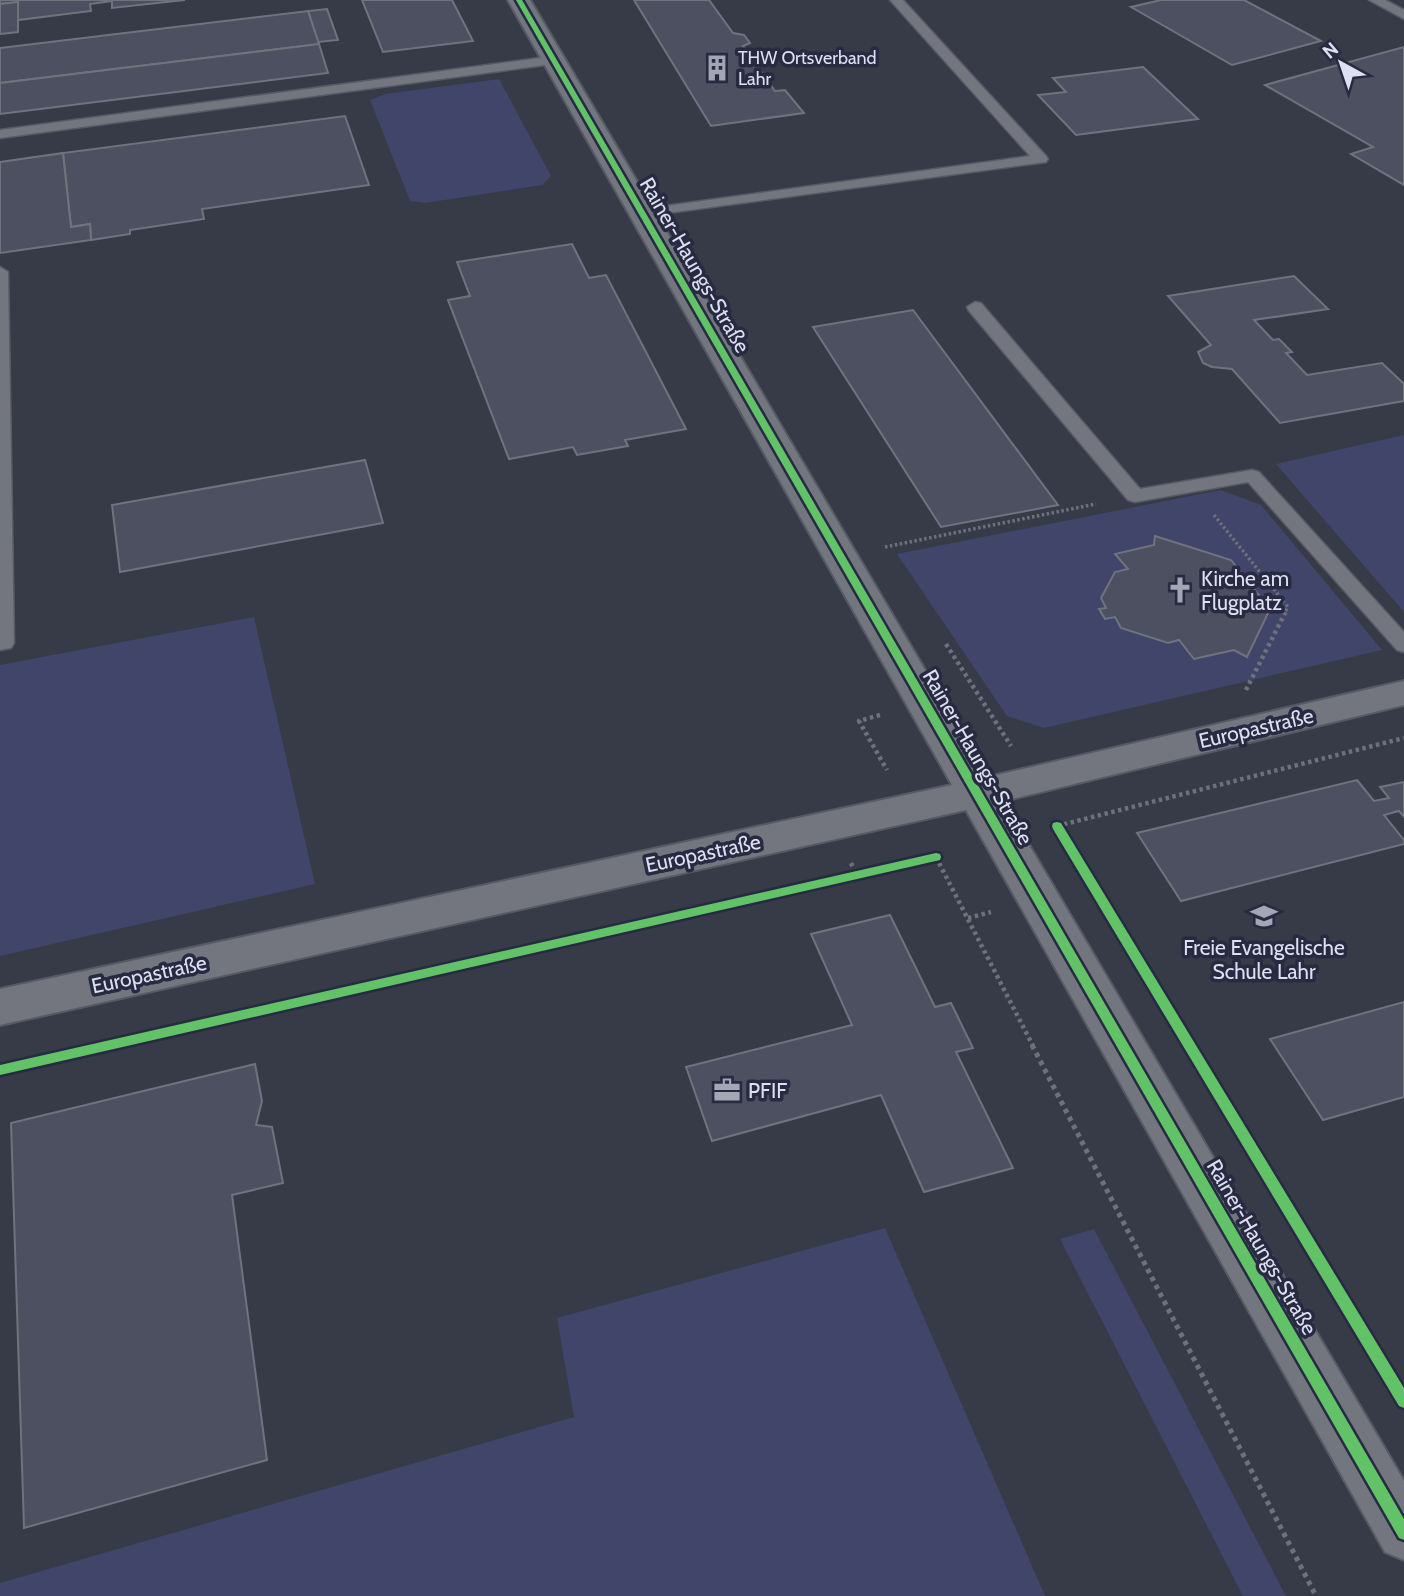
<svg xmlns="http://www.w3.org/2000/svg" width="1404" height="1596" viewBox="0 0 1404 1596" font-family="Cabin,sans-serif">
<style>
.green{fill:#41456a}
.building{fill:#4d5061;stroke:#70737e;stroke-width:2}
.lines{fill:none;stroke-linecap:round;stroke-linejoin:round}
.service-casing{stroke:#575964;stroke-width:3}
.minor-casing{stroke:#575964;stroke-width:4}
.path-far2{stroke:#6e707a;stroke-width:3.5;stroke-dasharray:2.5 2.5;stroke-linecap:butt}
.path-far1{stroke:#6e707a;stroke-width:4.5;stroke-dasharray:3.5 3.5;stroke-linecap:butt}
.path{stroke:#6e707a;stroke-width:5;stroke-dasharray:4.5 4.5;stroke-linecap:butt}
.service{fill:#73757f;fill-rule:evenodd}
.minor{fill:#73757f;fill-rule:evenodd}
.cycleway-casing{stroke:#272b42;stroke-width:5}
.cycleway{fill:#61c268;fill-rule:evenodd}
.labels{text-anchor:middle;dominant-baseline:central;stroke-width:7;stroke-linejoin:round;paint-order:stroke}
.far-poi-label{font-size:18px;fill:#dde0f0;stroke:#272b42;text-anchor:start}
.street-label{font-size:21px;fill:#dde0f0;stroke:#272b42}
.poi-label{font-size:21px;fill:#dde0f0;stroke:#272b42;text-anchor:start}
</style>
<rect width="100%" height="100%" fill="#373a47"/>
<g class="green">
<path d="M499 79 551 176 542 185 425 203 410 201 370 100 385 94Z"/>
<path d="M1404 435V612L1276 464Z"/>
<path d="M1221 490 1261 505 1382 650 1044 728 1007 716 897 554Z"/>
<path d="M254 617 315 884 0 956V665Z"/>
<path d="M885 1228 1045 1596H0V1583L574 1417 557 1318Z"/>
<path d="M1094 1229 1286 1596H1243L1060 1239Z"/>
</g>
<g class="building">
<path d="M0 0H185L112 8V1L90 4 91 11 18 20V2L0 4Z"/>
<path d="M362 0H452L473 41 383 52Z"/>
<path d="M634 0H709L733 33 744 35 750 43 743 46 775 91 785 90 804 113 711 126Z"/>
<path d="M1161 0H1244L1321 41 1232 65 1131 7Z"/>
<path d="M18 2V32L0 34V4Z"/>
<path d="M327 9 338 40 318 42 308 11Z"/>
<path d="M308 11 319 44 0 83V48Z"/>
<path d="M319 44 328 73 0 114V83Z"/>
<path d="M1404 47V185L1351 154 1373 147 1265 85Z"/>
<path d="M1143 67 1198 119 1076 135 1038 95 1066 92 1053 78Z"/>
<path d="M345 116 369 185 202 209 204 219 130 230V234L91 240 90 224 71 227 63 153Z"/>
<path d="M63 153 71 227 90 224 91 240 0 253V162Z"/>
<path d="M572 244 589 278 606 275 686 429 625 440 628 446 577 455 573 447 509 459 448 300 470 296 457 262Z"/>
<path d="M1294 276 1328 309 1254 320 1273 340 1279 339 1292 352 1286 353 1307 375 1382 363 1404 384V401L1280 423 1232 369 1212 367 1203 363 1198 352 1211 345 1168 296Z"/>
<path d="M913 310 1058 505 941 527 813 327Z"/>
<path d="M365 460 383 523 120 572 112 505Z"/>
<path d="M1155 536 1231 560 1270 609 1247 657 1234 650 1194 659 1179 640 1168 643 1121 628 1115 617 1105 619 1099 609 1106 608 1101 598 1115 572 1128 569 1115 554 1154 545Z"/>
<path d="M1357 780 1374 801 1389 798 1380 787 1404 782V817L1399 811 1384 815 1404 840V844L1181 901 1137 833Z"/>
<path d="M890 915 935 1007 951 1003 973 1048 956 1052 1013 1168 924 1192 881 1095 712 1141 686 1067 852 1025 811 934Z"/>
<path d="M1404 1002V1097L1323 1120 1270 1039Z"/>
<path d="M255 1064 262 1101 256 1125 272 1127 283 1183 232 1195 267 1460 24 1528 11 1123Z"/>
</g>
<g class="lines">
<g class="service-casing">
<g id="service">
<path d="M890 0H903L1046 156 1048 159 1046 162 638 217 635 214 643 209 1030 156Z"/>
<path d="M1369 0H1385L1404 10V19Z"/>
<path d="M555 56 562 60 560 63 0 138V130Z"/>
<path d="M0 267 8 272 14 643 11 648 0 650Z"/>
<path d="M975 302 981 303 1140 489 1252 470 1259 472 1404 632V652L1397 650 1248 482 1135 502 1128 500 969 311 967 307Z"/>
</g>
</g>
<g class="minor-casing">
<path id="minor" d="M508 0H530L988 777 1404 681V705L1003 801 1404 1481V1560L1385 1552 966 810 0 1025V989L952 785Z"/>
</g>
<g class="path-far2">
<path d="M1214 515 1288 607 1285 612"/>
<path d="M885 547 1096 504"/>
</g>
<g class="path-far1">
<path d="M946 644 1011 746"/>
<path d="M1246 690 1286 611"/>
<path d="M880 715 859 721 887 770"/>
<path d="M1057 826 1404 738"/>
<path d="M936 857 1033 1046"/>
<path d="M851 863 857 875"/>
<path d="M968 918 991 912"/>
</g>
<path class="path" d="M1032 1045 1316 1596"/>
<use href="#service" class="service"/>
<use href="#minor" class="minor"/>
<g class="cycleway-casing">
<g id="cycleway">
<path d="M516 0H522L1404 1519V1540L1399 1538Z"/>
<path d="M1057 822 1061 823 1404 1388V1408L1399 1406 1053 829 1052 826 1053 823Z"/>
<path d="M936 853 940 854 941 857 940 860 0 1075V1065Z"/>
</g>
</g>
<use href="#cycleway" class="cycleway"/>
</g>
<defs>
<g id="building-bare" transform="scale(2.1)"><path d="M-4-6H4V6H1V3H-1V6H-4ZM-2.5-4.3h1.7v1.8h-1.7ZM.8-4.3h1.7v1.8H.8ZM-2.5-1h1.7V.8h-1.7ZM.8-1h1.7V.8H.8Z" fill="#a3a6b5" stroke="#272b42" stroke-width="2.5" paint-order="stroke"/></g>
<g id="church-bare" transform="scale(2.1)"><path d="M-1.2-6h2.4v3.5h3.3v2.4h-3.3V6h-2.4V-.1h-3.3v-2.4h3.3Z" fill="#a3a6b5" stroke="#272b42" stroke-width="2.5" paint-order="stroke"/></g>
<g id="school-bare" transform="scale(2.1)"><path d="M0-5L7-2L0 1L-7-2ZM-4 1L0 2.5L4 1V4Q0 6-4 4Z" fill="#a3a6b5" stroke="#272b42" stroke-width="2.5" paint-order="stroke"/></g>
<g id="office-bare" transform="scale(2.1)"><path d="M-6-3h4V-5.5h4V-3h4V5H-6ZM-1-4.5V-3h2v-1.5ZM-6 0V1H6V0Z" fill="#a3a6b5" stroke="#272b42" stroke-width="2.5" paint-order="stroke"/></g>
</defs>
<g fill-rule="evenodd">
<use href="#building-bare" x="717" y="68"/>
<use href="#church-bare" x="1180" y="590"/>
<use href="#school-bare" x="1264" y="916"/>
<use href="#office-bare" x="727" y="1090"/>
</g>
<g class="labels">
<g class="far-poi-label">
<text x="738" y="58">THW Ortsverband<tspan x="738" dy="21">Lahr</tspan></text>
</g>
<g class="street-label">
<text transform="translate(695 265) rotate(60)">Rainer-Haungs-Straße</text>
<text transform="translate(1256 728) rotate(-13)">Europastraße</text>
<text transform="translate(978 757) rotate(60)">Rainer-Haungs-Straße</text>
<text transform="translate(703 853) rotate(-12)">Europastraße</text>
<text transform="translate(149 974) rotate(-12)">Europastraße</text>
<text transform="translate(1262 1247) rotate(60)">Rainer-Haungs-Straße</text>
</g>
<g class="poi-label">
<text x="1201" y="578">Kirche am<tspan x="1201" dy="24">Flugplatz</tspan></text>
<text x="1264" y="947" text-anchor="middle">Freie Evangelische<tspan x="1264" dy="24">Schule Lahr</tspan></text>
<text x="748" y="1090">PFIF</text>
</g>
</g>
<g transform="translate(1341 63) rotate(320)" stroke="#272b42" stroke-width="5" paint-order="stroke">
<path d="M0-5L12 26L0 18L-12 26Z" fill="#dde0f0"/>
<text y="-10" font-size="19" font-weight="bold" text-anchor="middle" fill="#dde0f0">N</text>
</g>
</svg>
